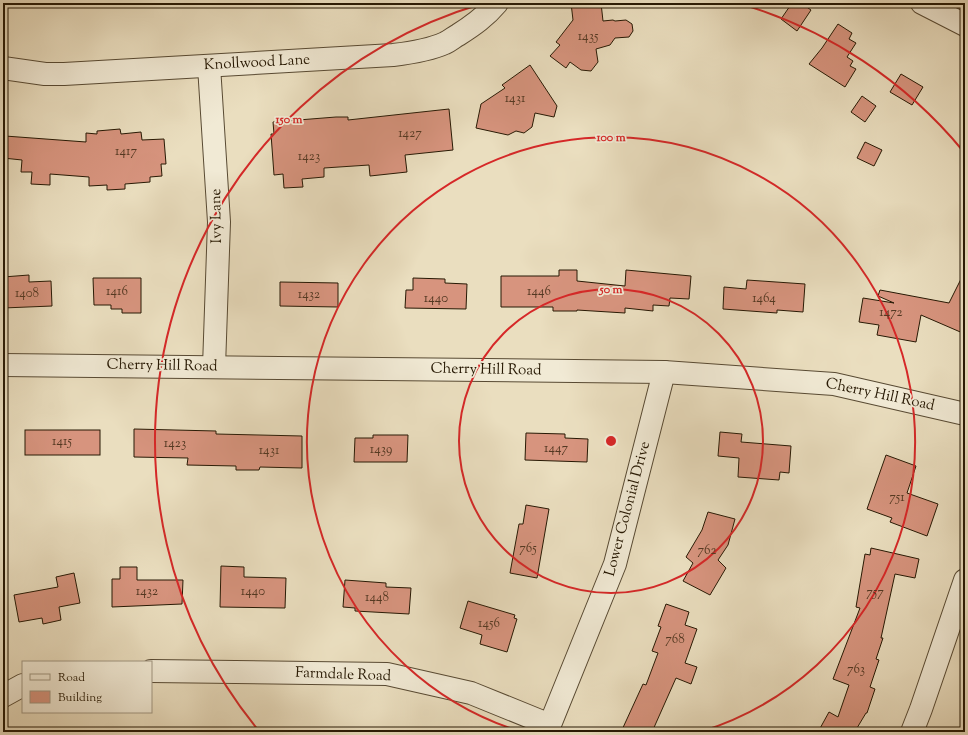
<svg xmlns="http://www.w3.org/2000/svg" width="968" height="735" viewBox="0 0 968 735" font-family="'Sorts Mill Goudy',serif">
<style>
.building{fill:#d7947e;stroke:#271904}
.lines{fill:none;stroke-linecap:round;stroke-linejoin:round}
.minor-casing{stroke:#584a33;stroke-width:24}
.minor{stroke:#f1ead5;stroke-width:22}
.ring{fill:none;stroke:#d62828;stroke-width:2}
.labels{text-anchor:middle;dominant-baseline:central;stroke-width:3.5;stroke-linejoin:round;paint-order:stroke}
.number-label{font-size:13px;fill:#533822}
.street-label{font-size:15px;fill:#271904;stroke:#f1ead5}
.centre{fill:#d62828;stroke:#f1ead5;stroke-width:2}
.ring-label{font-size:12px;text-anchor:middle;font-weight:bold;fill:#d62828;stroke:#f1ead5;stroke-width:3.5;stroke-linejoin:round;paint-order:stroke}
</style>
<rect width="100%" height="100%" fill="#eadebf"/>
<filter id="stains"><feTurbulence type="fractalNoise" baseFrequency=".005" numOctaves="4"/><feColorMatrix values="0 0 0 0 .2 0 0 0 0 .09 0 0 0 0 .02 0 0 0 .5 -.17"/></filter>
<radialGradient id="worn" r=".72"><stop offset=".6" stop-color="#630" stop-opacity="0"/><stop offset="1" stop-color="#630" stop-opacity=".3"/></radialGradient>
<g class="building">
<path d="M571 3H601L603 21 613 20 615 21 626 20 632 24 633 31 629 37 615 38 610 45 596 49 598 62 591 71 581 70 570 62 566 68 550 56 560 45 556 42 573 20Z"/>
<path d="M792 3H801L811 10 797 31 781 19Z"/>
<path d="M838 24 852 33 849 39 856 43 847 57 853 61 850 66 856 69 845 87 809 64 822 48Z"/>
<path d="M530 65 557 106 554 117 535 113 532 127 524 133 516 131 508 135 476 128 481 104 505 88 502 85Z"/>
<path d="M901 74 923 87 912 105 890 92Z"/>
<path d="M862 96 876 106 865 122 851 112Z"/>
<path d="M449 109 453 150 405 155 407 172 370 176 369 165 324 168V177L302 179 303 187 284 188 283 174 274 175 271 134H274L273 122 336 117H348V120Z"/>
<path d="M120 129 121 134 141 132 142 140 164 139 166 164H161L162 176 150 177V182L125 184V189L107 190V185L89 186V177L50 174V185L31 184 32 172H21L22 160 3 158 5 136 86 142V133L97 134V131Z"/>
<path d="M865 142 882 150 874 166 857 158Z"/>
<path d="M559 270H577V281L625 286 626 270 691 276 689 299 670 298 669 306 653 305V311L625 308V313L577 310V311H553V307H501V276H559Z"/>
<path d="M965 271V334L921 315 916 342 877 335 879 325 859 322 863 298 894 303 878 296 880 290 949 303Z"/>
<path d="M29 275V282L51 281 52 306 3 308V277Z"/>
<path d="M93 278H141V313H122V309H111V305H94Z"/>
<path d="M413 278 445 279V283L467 284 466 309 405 308 406 290H413Z"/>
<path d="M747 280 805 284 803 312 777 310V313L723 309 724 287 746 289Z"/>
<path d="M280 282 338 283V307L280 306Z"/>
<path d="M134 429 216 431V434L302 436V468L260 467 259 470H236V466L187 465 188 458 134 457Z"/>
<rect x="25" y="430" width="75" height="25"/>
<path d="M720 432 742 434 741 442 791 446 789 473 780 472 779 480 738 477 739 458 718 456Z"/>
<path d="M526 433 565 434V438L588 439 587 462 525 460Z"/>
<path d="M373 435H408L407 462H354L355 438H373Z"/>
<path d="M886 455 916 466 907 493 938 504 927 536 890 522 892 518 867 509Z"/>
<path d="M526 505 549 509 537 578 510 573 519 524H523Z"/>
<path d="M708 512 735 519 728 545 718 560 726 568 710 595 683 581 693 563 686 557 702 530Z"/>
<path d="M871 548 919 559 915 578 895 574 881 638H883L876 659 879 660 870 687 875 689 867 713H866L857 728 865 732H818L829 712 838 717 849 685 833 679 860 608 856 607 865 554 870 555Z"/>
<path d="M221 566 244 567V577L286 578 285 608 220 607Z"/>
<path d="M120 567H137V580H183L182 604 112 607V579H120Z"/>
<path d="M74 573 80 603 59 607 61 620 43 624 42 618 19 622 14 595 58 587 56 577Z"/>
<path d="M345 580 386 583V587L411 588 409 614 355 611V608L343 607Z"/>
<path d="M468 601 515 615 514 618 517 619 507 652 480 644 482 635 460 628Z"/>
<path d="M666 604 689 612 685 625 697 629 685 663 697 667 691 684 676 678 652 732H621L643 684 646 685 658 653 652 651 661 627 658 626Z"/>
</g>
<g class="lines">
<g class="minor-casing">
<g id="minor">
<path d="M922 3 965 25"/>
<path d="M209 66 219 222 214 367"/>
<path d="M3 68 45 74H64L393 55C410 53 430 50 445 43 450 41 454 37 458 35 474 25 485 17 497 3"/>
<path d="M3 365 664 372 834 384 965 414"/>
<path d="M151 671 387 674 471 693 550 725"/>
<path d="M3 696 23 685"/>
<path d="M547 732 615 564 664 372"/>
<path d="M912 732 921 709 965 580"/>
</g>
</g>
<use href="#minor" class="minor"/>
</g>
<g class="ring">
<circle cx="611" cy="441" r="152"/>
<path d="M522 732A304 304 0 1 1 700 732"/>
<path d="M259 731A456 456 0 0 1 481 4M741 4A456 456 0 0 1 963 151"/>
</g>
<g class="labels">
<g class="number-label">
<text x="588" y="37">1435</text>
<text x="515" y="99">1431</text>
<text x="410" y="134">1427</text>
<text x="126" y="152">1417</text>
<text x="309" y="157">1423</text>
<text x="117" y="292">1416</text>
<text x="539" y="292">1446</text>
<text x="27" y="294">1408</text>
<text x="309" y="295">1432</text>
<text x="436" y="299">1440</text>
<text x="764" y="299">1464</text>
<text x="891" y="313">1472</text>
<text x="62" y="442">1415</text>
<text x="175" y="444">1423</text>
<text x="556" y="449">1447</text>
<text x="381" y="450">1439</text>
<text x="269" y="451">1431</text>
<text x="897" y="498">751</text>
<text x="528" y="549">765</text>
<text x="707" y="551">762</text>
<text x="147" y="592">1432</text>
<text x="253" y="592">1440</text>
<text x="875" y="593">757</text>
<text x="377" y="598">1448</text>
<text x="489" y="624">1456</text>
<text x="675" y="640">768</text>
<text x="856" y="670">763</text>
</g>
<g class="street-label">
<text transform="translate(257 63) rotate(-3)">Knollwood Lane</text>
<text transform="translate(217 216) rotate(-91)">Ivy Lane</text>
<text transform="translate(162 366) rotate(1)">Cherry Hill Road</text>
<text transform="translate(486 370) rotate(1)">Cherry Hill Road</text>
<text transform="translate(880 395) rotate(12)">Cherry Hill Road</text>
<text transform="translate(628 509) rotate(-75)">Lower Colonial Drive</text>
<text transform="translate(343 675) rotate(2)">Farmdale Road</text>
</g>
</g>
<circle cx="611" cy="441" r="6" class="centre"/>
<g class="ring-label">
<text x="289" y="123">150 m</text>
<text x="611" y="141">100 m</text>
<text x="611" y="293">50 m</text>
</g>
<rect width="968" height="735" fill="none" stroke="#eadebf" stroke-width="16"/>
<rect x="4" y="4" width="960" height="727" fill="none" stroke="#271904" stroke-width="2"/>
<rect x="8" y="8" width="952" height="719" fill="none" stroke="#271904"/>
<rect x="22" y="661" width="130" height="52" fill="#f1ead5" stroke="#a09681"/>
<rect x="30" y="674" width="20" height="6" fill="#f1ead5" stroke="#a09681"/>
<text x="58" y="681" font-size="12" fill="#271904">Road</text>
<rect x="30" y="691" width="20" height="12" fill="#d7947e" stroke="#a09681"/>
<text x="58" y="701" font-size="12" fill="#271904">Building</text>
<rect width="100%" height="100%" filter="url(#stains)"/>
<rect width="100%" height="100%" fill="url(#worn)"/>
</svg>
